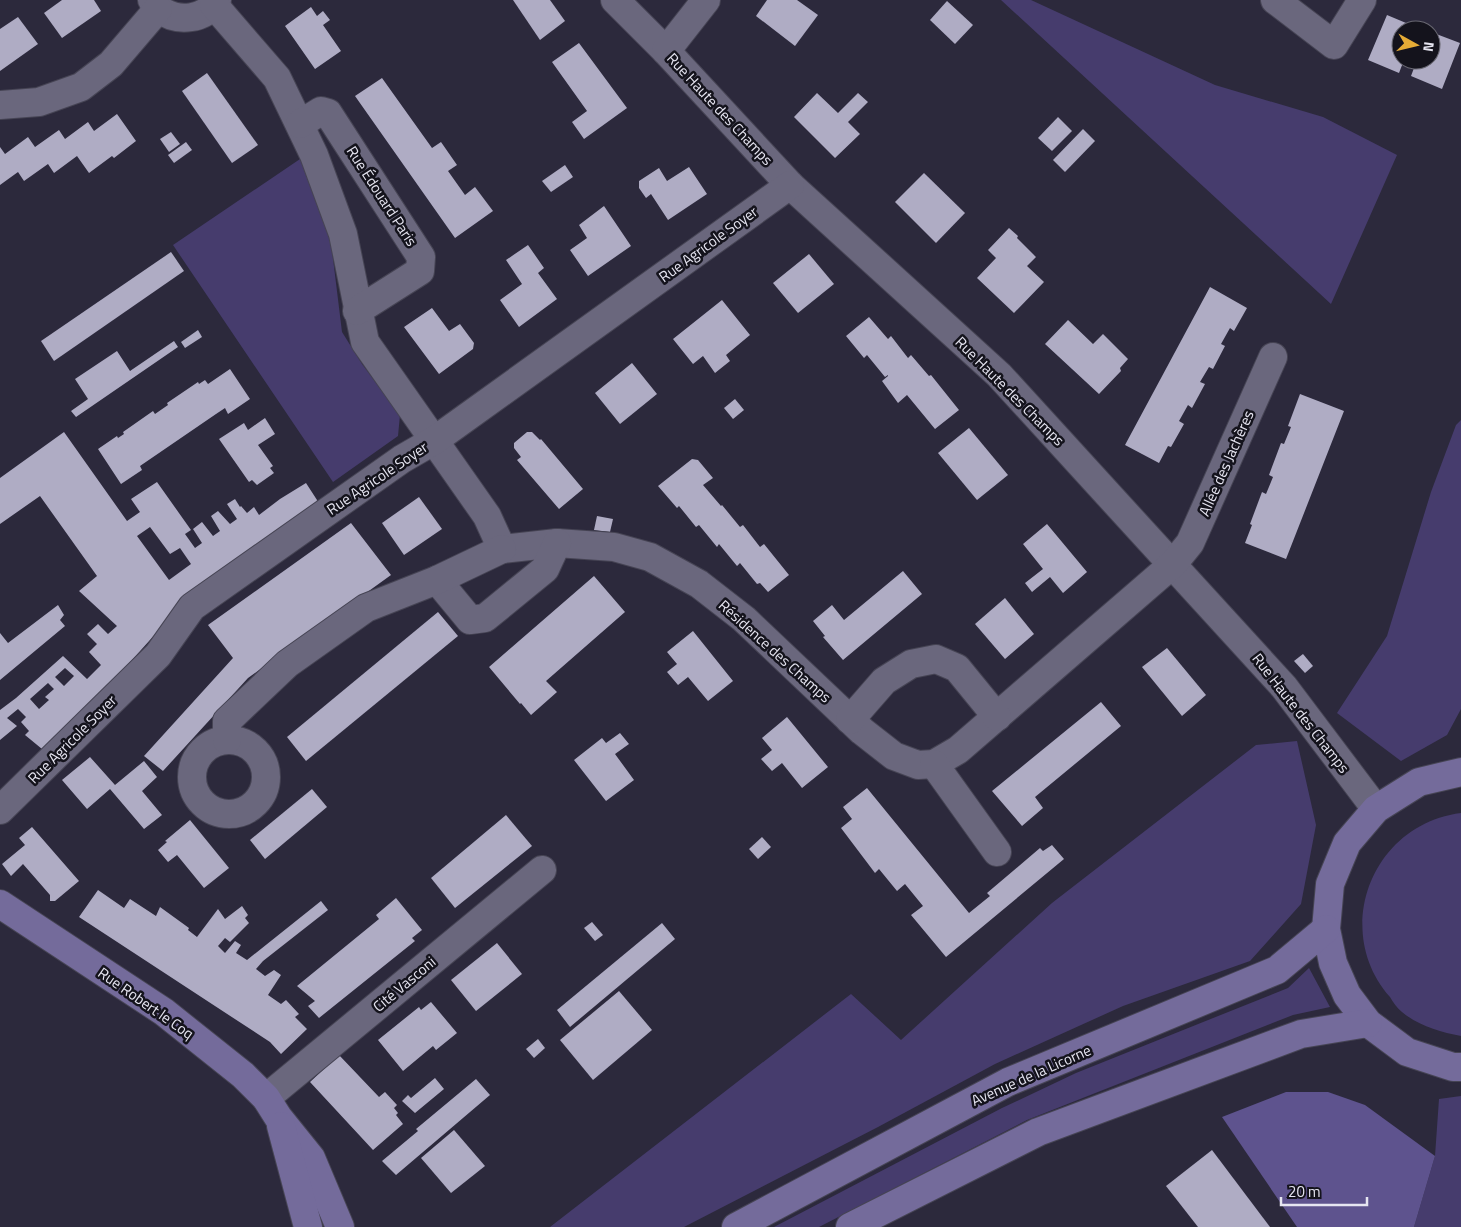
<svg xmlns="http://www.w3.org/2000/svg" width="1461" height="1227" viewBox="0 0 1461 1227" font-family="'Titillium Web',sans-serif">
<style>
.green{fill:#463c6d}
.forest{fill:#5e538e}
.building{fill:#afacc4;fill-rule:evenodd}
.lines{fill:none;stroke-linecap:round;stroke-linejoin:round}
.street-casing{stroke:#464454;stroke-width:30}
.secondary-casing{stroke:#464454;stroke-width:30}
.street{stroke:#6a677d;stroke-width:28}
.secondary{stroke:#746b9b;stroke-width:28}
.labels{text-anchor:middle;dominant-baseline:central;stroke-width:5;stroke-linejoin:round;paint-order:stroke}
.street-label{font-size:15px;fill:#e6e5f1;stroke:#14131c}
</style>
<rect width="100%" height="100%" fill="#2c293c"/>
<g class="green">
<path d="M1001 0H1031L1215 85 1323 117 1397 155 1331 304Z"/>
<path d="M303 157 330 234 342 332 362 364 400 415 398 436 333 482 173 245Z"/>
<path d="M1461 420V709L1447 735 1401 761 1337 713 1387 636 1431 492 1456 425Z"/>
<path d="M1297 741 1316 825 1301 904 1250 961 1123 1006 995 1064 878 1127 684 1227H550L851 994 901 1040 1052 903 1256 745Z"/>
<path d="M1461 813V1036C1440 1032 1419 1026 1402 1012 1397 1008 1393 1002 1390 997 1331 930 1372 824 1461 813Z"/>
<path d="M1309 968 1330 1007 1293 1015 1027 1120 819 1227H774L1002 1108 1076 1073 1288 988Z"/>
<path d="M1461 1096V1227H1414L1435 1156 1439 1099Z"/>
</g>
<path class="forest" d="M1286 1092H1328L1365 1105 1435 1156 1414 1227H1297L1222 1117Z"/>
<g class="building">
<path d="M62 0H94L101 11 62 38 44 13Z"/>
<path d="M513 0H550L565 21 540 40Z"/>
<path d="M767 0H797L818 15 795 46 756 16Z"/>
<path d="M947 1 973 25 955 44 930 20Z"/>
<path d="M311 7 317 16 323 11 330 20 323 25 341 51 315 69 285 26Z"/>
<path d="M1387 15 1418 28 1417 30H1401V60H1404L1399 73 1368 60Z"/>
<path d="M18 17 38 44 0 71V29Z"/>
<path d="M1431 32 1460 43 1442 89 1411 76 1417 60H1431Z"/>
<path d="M579 43 627 108 584 139 572 122 587 111 552 62Z"/>
<path d="M207 73 258 145 232 163 182 91Z"/>
<path d="M382 78 432 148 441 142 457 165 448 171 465 195 475 187 493 211 455 238 355 96Z"/>
<path d="M817 93 838 113 858 93 868 102 848 122 860 134 835 158 794 117Z"/>
<path d="M117 114 136 141 114 158 112 156 89 173 77 156 54 173 48 164 24 181 18 172 0 185V147L5 154 28 137 35 147 59 130 65 139 88 122 94 131Z"/>
<path d="M1058 117 1072 131 1052 151 1038 138Z"/>
<path d="M1083 129 1095 141 1065 172 1053 160Z"/>
<path d="M171 132 180 144 169 152 160 139Z"/>
<path d="M186 142 192 150 174 163 168 155Z"/>
<path d="M565 165 573 177 551 192 542 181Z"/>
<path d="M689 167 707 194 668 220 651 194 646 198 639 188V181L659 168 667 181Z"/>
<path d="M924 173 965 213 936 243 895 202Z"/>
<path d="M604 206 631 246 588 276 570 250 587 238 579 225Z"/>
<path d="M1009 228 1018 236 1017 238 1036 257 1027 266 1044 282 1014 313 977 278 996 258 988 250Z"/>
<path d="M528 245 544 268 538 273 557 299 519 327 500 300 522 284 506 260Z"/>
<path d="M171 252 184 271 54 361 41 341Z"/>
<path d="M809 254 834 284 798 313 773 283Z"/>
<path d="M1210 287 1247 308 1234 331 1230 328 1221 344 1225 346 1213 369 1209 367 1200 382 1205 384 1192 408 1188 405 1179 421 1184 424 1171 447 1168 446 1159 463 1125 445Z"/>
<path d="M722 300 750 335 726 355 730 361 715 373 703 356 693 364 673 339Z"/>
<path d="M432 308 449 331 460 324 474 343 473 349 439 374 404 327Z"/>
<path d="M869 317 888 339 891 336 908 358 911 355 929 376 931 375 959 410 935 429 907 395 898 403 882 381 888 376V375L885 377 867 355 864 358 846 336Z"/>
<path d="M1068 320 1093 344 1103 334 1128 359 1120 368 1121 371 1099 394 1045 344Z"/>
<path d="M198 330 202 337 185 348 181 342Z"/>
<path d="M174 341 178 347 76 417 71 411 88 399 75 379 117 351 130 371Z"/>
<path d="M632 363 657 394 620 424 595 393Z"/>
<path d="M230 369 250 399 228 414 225 408 216 414 140 466 142 470 121 484 98 449 117 436 118 438 124 434 123 432 153 411 155 414 168 405 167 403 198 382 199 384 205 380 208 384Z"/>
<path d="M1300 394 1344 411 1286 559 1245 543 1252 525 1250 524 1262 492 1266 494 1273 477 1269 475 1281 443 1284 444 1291 427 1288 426Z"/>
<path d="M735 399 744 410 733 419 724 408Z"/>
<path d="M265 418 275 434 258 445 273 466 270 468 274 473 257 485 252 480 249 482 219 439 244 423 248 430Z"/>
<path d="M969 428 1008 475 977 500 938 453Z"/>
<path d="M64 432 127 521 140 512 131 499 157 482 191 530 185 534 195 548 202 543 193 529 202 522 213 536 220 531 211 516 218 511 230 524 237 519 227 504 235 499 240 507 241 506 247 513 254 507 259 515 280 499 306 483 317 500 316 506 184 602 115 679 42 749 25 735 29 731 21 722 26 717 18 709 7 718 17 726 0 740V710L16 698 63 656 87 679 101 665 89 652 97 644 87 634 98 624 108 634 117 626 79 591 97 576 40 496 0 524V478ZM150 527 170 554 180 548 191 564 169 580 137 536ZM65 668 74 676 64 686 55 677ZM48 683 54 689 45 697 49 700 39 709 30 699Z"/>
<path d="M527 432H532L540 440 541 439 583 489 559 509 517 460 521 457 514 448V443Z"/>
<path d="M692 459 698 460 713 478 703 485 721 506 722 505 740 527 743 525 760 547 764 544 789 575 768 592 760 583 757 584 740 563 737 566 719 544 717 547 699 525 696 527 679 506 677 508 658 486Z"/>
<path d="M419 497 442 529 404 555 382 523Z"/>
<path d="M597 516 613 519 610 532 594 530Z"/>
<path d="M351 523 391 575 248 678 163 771 144 756 233 658 208 625Z"/>
<path d="M1047 524 1087 572 1063 593 1050 577 1032 592 1025 583 1043 569 1023 544Z"/>
<path d="M903 571 922 594 843 660 823 637 825 636 813 621 832 605 844 620Z"/>
<path d="M594 576 625 612 546 681 557 692 531 715 521 703 520 704 489 667Z"/>
<path d="M1005 598 1034 634 1005 659 975 624Z"/>
<path d="M58 605 64 615 60 620 65 626 0 680V633L8 643Z"/>
<path d="M438 612 458 636 306 761 287 737Z"/>
<path d="M693 631 733 681 708 701 688 677 678 685 667 672 677 664 667 652Z"/>
<path d="M1167 648 1206 695 1182 716 1142 667Z"/>
<path d="M1303 654 1313 666 1305 673 1294 661Z"/>
<path d="M1101 702 1121 726 1035 797 1043 808 1022 826 992 791Z"/>
<path d="M787 717 828 767 802 788 782 763 772 771 761 759 772 750 762 738Z"/>
<path d="M620 733 629 744 615 754 634 780 606 801 574 760 602 738 606 743Z"/>
<path d="M90 757 115 785 144 761 157 777 142 791 162 815 144 829 110 789 87 809 62 780Z"/>
<path d="M867 788 969 913 990 896 987 893 1040 848 1043 851 1052 845 1064 859 946 957 911 915 923 906 905 884 897 891 879 869 875 873 841 828 852 819 843 807Z"/>
<path d="M312 789 327 807 265 859 250 840Z"/>
<path d="M506 815 532 846 455 908 431 878Z"/>
<path d="M190 820 229 868 204 888 177 855 168 862 158 850 167 842 165 841Z"/>
<path d="M32 827 79 881 55 901H50V895L23 864 11 876 2 864 25 845 19 838Z"/>
<path d="M762 837 771 847 758 859 749 849Z"/>
<path d="M98 890 124 908 130 899 156 916 160 907 189 928 188 930 197 937 218 909 225 919 242 906 248 915 245 918 249 923 230 942 225 938 218 946 225 953 235 941 241 945 236 953 247 960 321 901 328 910 263 961 256 969 265 976 274 970 281 975 268 995 281 1004 286 1000 299 1014 295 1017 307 1029 281 1054 270 1042 79 917Z"/>
<path d="M396 898 422 930 412 938 415 941 319 1018 308 1006 315 1001 297 986 379 919 376 915Z"/>
<path d="M592 922 603 935 595 941 584 928Z"/>
<path d="M662 923 675 939 570 1027 557 1010Z"/>
<path d="M497 943 522 974 476 1011 451 980Z"/>
<path d="M619 991 652 1030 593 1080 560 1040Z"/>
<path d="M431 1002 457 1033 436 1050 433 1046 403 1071 378 1040 419 1007 421 1010Z"/>
<path d="M538 1039 545 1048 534 1058 526 1049Z"/>
<path d="M339 1055 379 1097 385 1092 397 1105 394 1108 398 1113 396 1115 403 1124 373 1150 310 1082Z"/>
<path d="M435 1078 444 1089 415 1113 402 1101 408 1095 411 1098Z"/>
<path d="M476 1079 490 1095 396 1175 382 1161 418 1131 416 1129Z"/>
<path d="M454 1130 485 1166 451 1193 421 1158Z"/>
<path d="M1212 1150 1270 1227H1198L1166 1186Z"/>
</g>
<g class="lines">
<g class="street-casing">
<g id="street">
<path d="M152 0C154 3 156 7 159 9 177 23 206 20 217 0"/>
<path d="M615 0 666 51 790 185 999 375 1284 687 1376 809"/>
<path d="M1275 0 1334 45 1362 0"/>
<path d="M214 5 277 78 314 155 343 234 365 342 487 516 502 549 557 543 614 547 650 557 699 584 744 619 862 731 894 756 918 765 934 764 958 750 1173 564 1190 543 1273 357"/>
<path d="M666 51 706 0"/>
<path d="M0 105 39 102 81 87 111 64 158 9"/>
<path d="M300 124 321 111 328 113 421 257 420 271 357 311"/>
<path d="M437 580 470 620 485 618 545 569 557 543"/>
<path d="M850 720 884 681 911 664 936 659 957 668 997 717"/>
<circle cx="229" cy="777" r="37"/>
<path d="M227 740V721L287 664 366 608 437 580 502 549"/>
<path d="M934 764 997 852"/>
<path d="M0 810 158 655 192 607 402 459 435 440 790 185"/>
<path d="M266 1098 542 870"/>
</g>
</g>
<g class="secondary-casing">
<g id="secondary">
<path d="M1461 772 1419 782 1376 809 1347 843 1330 884 1326 929 1333 963 1347 995 1368 1023 1407 1052 1453 1067H1461"/>
<path d="M0 904 164 1012 243 1075 266 1098 278 1117 311 1158 340 1227"/>
<path d="M281 1126 308 1227"/>
<path d="M736 1227 1008 1082 1277 970 1326 929"/>
<path d="M850 1227 1038 1132 1301 1034 1368 1023"/>
</g>
</g>
<use href="#street" class="street"/>
<use href="#secondary" class="secondary"/>
</g>
<g class="labels">
<g class="street-label">
<text transform="translate(720 109) rotate(47)">Rue Haute des Champs</text>
<text transform="translate(382 196) rotate(57)">Rue Édouard Paris</text>
<text transform="translate(708 244) rotate(-36)">Rue Agricole Soyer</text>
<text transform="translate(1010 391) rotate(45)">Rue Haute des Champs</text>
<text transform="translate(1226 463) rotate(-66)">Allée des Jachères</text>
<text transform="translate(377 478) rotate(-34)">Rue Agricole Soyer</text>
<text transform="translate(775 651) rotate(42)">Résidence des Champs</text>
<text transform="translate(1301 713) rotate(52)">Rue Haute des Champs</text>
<text transform="translate(72 739) rotate(-45)">Rue Agricole Soyer</text>
<text transform="translate(404 984) rotate(-40)">Cité Vasconi</text>
<text transform="translate(146 1003) rotate(35)">Rue Robert le Coq</text>
<text transform="translate(1031 1075) rotate(-24)">Avenue de la Licorne</text>
</g>
</g>
<g transform="translate(1416 45) rotate(98)"><circle r="24" fill="#14131c" stroke="#686771"/>
<path d="M0-4L9 19L0 12L-9 19Z" fill="#e6ac36"/>
<text y="-8" font-size="14" font-weight="bold" text-anchor="middle" fill="#e6e5f1">N</text>
</g>
<path d="M1281 1197v8h86v-8" fill="none" stroke="#e6e5f1" stroke-width="2.5"/>
<text x="1288" y="1197" font-size="15" fill="#e6e5f1" stroke="#14131c" stroke-width="4" paint-order="stroke">20 m</text>
</svg>
